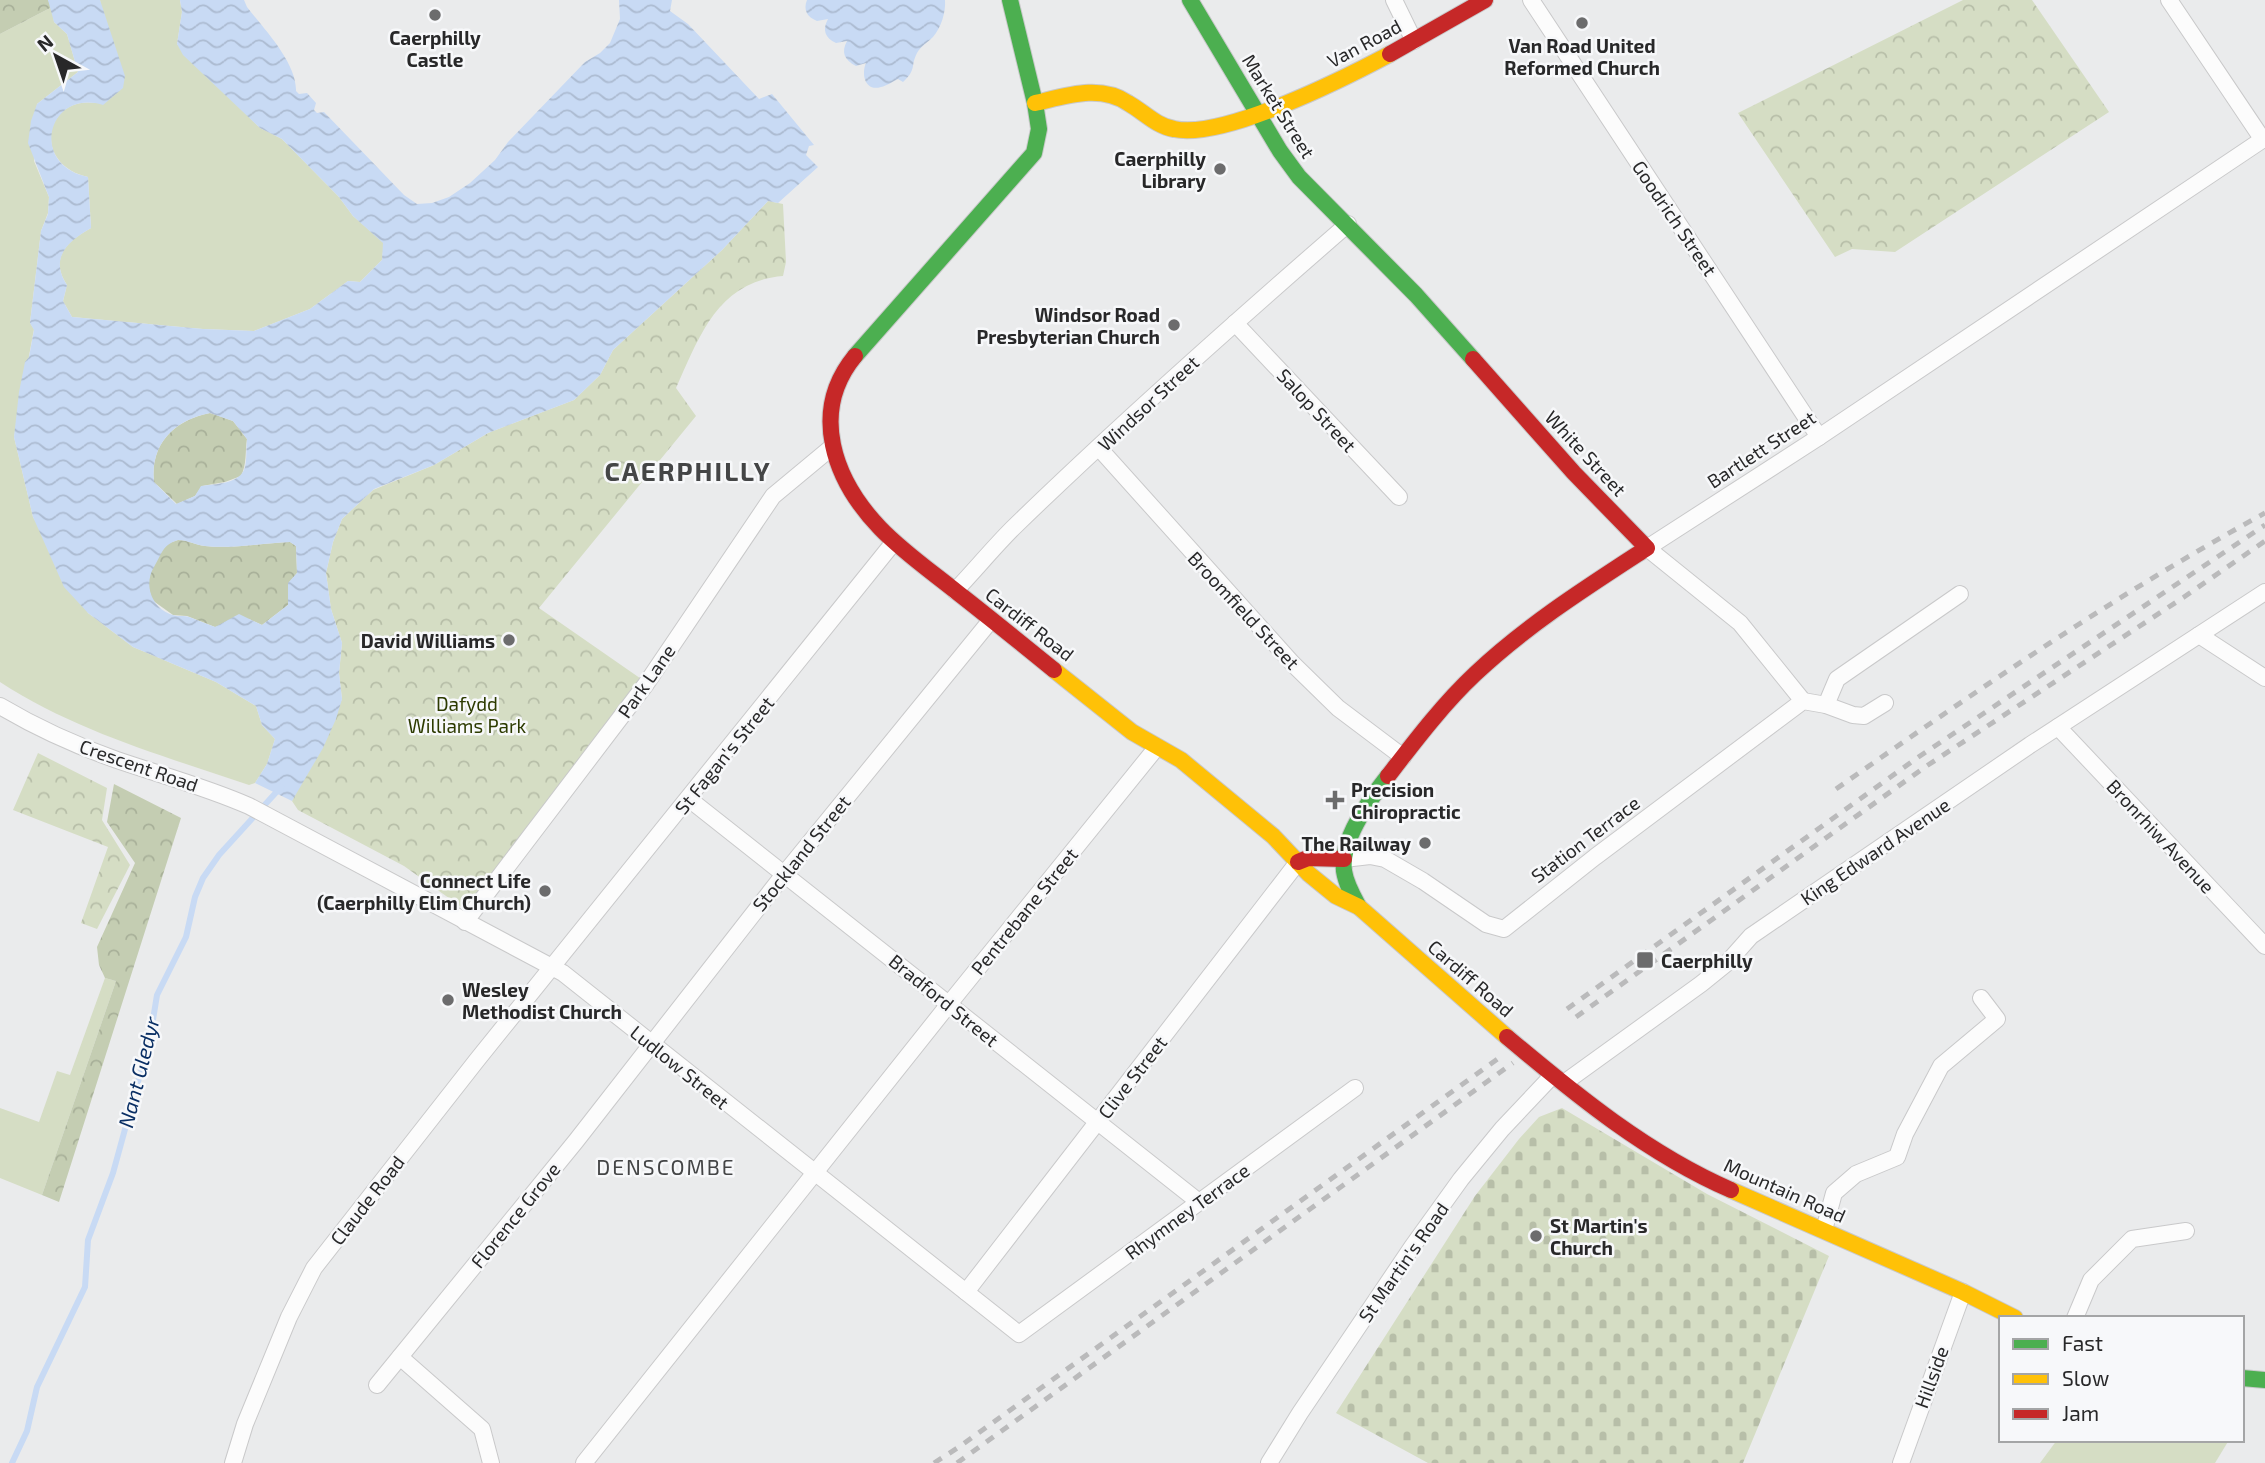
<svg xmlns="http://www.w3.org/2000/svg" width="2265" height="1463" viewBox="0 0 2265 1463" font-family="'Exo 2',sans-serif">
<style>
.grass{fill:#d5ddc4}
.forest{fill:url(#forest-crowns)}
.cemetery{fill:url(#cemetery-stones)}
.park{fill:url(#park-crowns)}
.water{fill:url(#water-waves);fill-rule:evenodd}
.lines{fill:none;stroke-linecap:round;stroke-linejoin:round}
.stream{stroke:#c8daf4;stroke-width:6}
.street-casing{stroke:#c9c9ca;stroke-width:18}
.fast-casing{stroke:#c9c9ca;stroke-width:18}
.slow-casing{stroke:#c9c9ca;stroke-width:18}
.jam-casing{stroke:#c9c9ca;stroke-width:18}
.street{stroke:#fcfcfc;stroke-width:16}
.fast{stroke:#4caf50;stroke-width:16}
.slow{stroke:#ffc107;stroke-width:16}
.jam{stroke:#c62828;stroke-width:16}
.rail{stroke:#bababb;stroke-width:5;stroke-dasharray:9 9;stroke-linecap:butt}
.poi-dot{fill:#6c6c6d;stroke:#f7f8fa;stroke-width:2.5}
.labels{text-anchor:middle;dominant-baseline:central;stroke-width:5;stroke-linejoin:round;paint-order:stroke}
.poi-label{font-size:19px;font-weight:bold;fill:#282829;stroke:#f7f8fa;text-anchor:end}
.street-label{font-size:19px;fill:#282829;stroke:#f7f8fa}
.park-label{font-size:19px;fill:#2d3b00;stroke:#f7f8fa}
.water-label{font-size:21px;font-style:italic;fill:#0a2f64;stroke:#f7f8fa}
.neighbourhood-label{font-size:21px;letter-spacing:2px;fill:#444546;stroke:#f7f8fa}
.district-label{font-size:26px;font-weight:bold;letter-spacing:2px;fill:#444546;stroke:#f7f8fa}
</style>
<defs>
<pattern id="forest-crowns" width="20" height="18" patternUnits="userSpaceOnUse" patternTransform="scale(1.75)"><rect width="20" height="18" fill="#c4cdb2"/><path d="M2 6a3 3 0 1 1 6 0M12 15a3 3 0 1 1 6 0" fill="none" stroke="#a8b099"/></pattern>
<pattern id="cemetery-stones" width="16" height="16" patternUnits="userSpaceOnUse" patternTransform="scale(1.75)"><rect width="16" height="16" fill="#d5ddc4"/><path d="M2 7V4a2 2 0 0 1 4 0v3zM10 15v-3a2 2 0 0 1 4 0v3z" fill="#b7bea8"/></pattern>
<pattern id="park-crowns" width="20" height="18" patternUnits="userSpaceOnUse" patternTransform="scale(1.75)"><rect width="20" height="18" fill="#d5ddc4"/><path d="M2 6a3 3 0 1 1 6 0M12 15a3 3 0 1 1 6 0" fill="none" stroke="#b7bea8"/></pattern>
<pattern id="water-waves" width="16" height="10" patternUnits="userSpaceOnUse" patternTransform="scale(1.75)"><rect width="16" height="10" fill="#c8daf4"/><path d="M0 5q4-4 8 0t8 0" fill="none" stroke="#acbbd1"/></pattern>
</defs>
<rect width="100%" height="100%" fill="#eaebec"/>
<g class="grass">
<path d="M100 0H180L182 12 177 44 260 128 282 139 339 197 353 216 384 243 382 260 360 282 348 281 310 309 254 331 203 329 72 317 63 301 67 285C49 258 67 241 91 228L88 177C31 164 45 96 95 103L101 9Z"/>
<path d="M52 7 54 22 67 34 78 72 37 104 34 161 49 197 48 213 41 231 30 323 34 329 14 437 33 517 88 613 133 647 216 682 256 706 262 725 275 739 267 764 255 783 249 785C164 756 77 732 0 682V34Z"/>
<path d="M105 978 116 981 42 1195 0 1178V1108L39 1122 57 1071 70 1075Z"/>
<path d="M2057 1440H2229L2215 1463H2040Z"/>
</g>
<g class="forest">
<path d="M0 0H48L52 7 0 34Z"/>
<path d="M210 413 233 421 247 439C245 452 247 464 241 476L225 482 202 486 195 496 177 504 154 482C150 444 174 420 210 413Z"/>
<path d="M178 540C188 540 196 545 205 546 233 549 262 543 290 542L296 546 297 573 288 584V605L262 625 249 619 215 627 187 616 173 615 152 600 148 585 150 573 160 551 169 543Z"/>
<path d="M114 784 181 818 59 1202 42 1195 116 981 105 978 99 965 97 947 135 863 107 822Z"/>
</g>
<path class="cemetery" d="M1562 1108 1707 1194 1829 1256 1743 1463H1428L1336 1413 1475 1196 1519 1139 1539 1117Z"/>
<g class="park">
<path d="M1963 0H2032L2109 112 1895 252 1852 249 1835 257 1738 113Z"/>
<path d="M768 201 783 204 786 262 783 276C718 281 699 337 676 388L696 416 539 608 647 683 474 916 404 866 298 810 292 801 342 699 339 673 342 643 331 609 326 573 333 542 342 519 373 490 434 465 488 433 574 400 600 375 613 350 722 250Z"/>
<path d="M38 753 107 788 102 820 130 865 97 929 81 923 108 847 13 810Z"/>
</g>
<g class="water">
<path d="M48 0H100L125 76 123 88 103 105C48 88 28 165 88 177L91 228C68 241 49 258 67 285L63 301 72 317 203 329 254 331 310 309 348 281 360 282 382 260 383 243 353 216 339 197 282 139 260 128 183 55 177 44 182 12 180 0H244L247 7C264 29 297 63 296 91L299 94 307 93 316 103 314 110 317 113 324 112 404 195 417 204 432 203 449 197 470 183 495 160 508 142 585 62 600 53 610 43 620 19 619 0H672L670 11 688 24 759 99 772 94 814 145 809 146 806 155 818 167 778 203 768 201 722 250 613 350 600 375 574 400 488 433 434 465 374 489 342 519 333 542 326 573 331 609 342 643 339 673 342 699 336 719 323 748 292 801 255 783 267 764 275 739 262 725 256 706 216 682 133 647 88 613 64 587 33 517 14 437 19 392 25 362 29 357 34 330 30 323 41 231 48 214 49 197 28 143 31 121 37 104 78 72 67 34 54 22ZM210 413 233 421 247 439C246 448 247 459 245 467 241 484 215 484 201 486L195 496 176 504 154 482C150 444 174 420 210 413ZM178 540C188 540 196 545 205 546 233 549 262 543 290 542L296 546 297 573 288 583V605L262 625 239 614 215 627C206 624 198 620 189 617 184 615 178 617 173 615 152 609 143 585 154 567 162 554 162 545 178 540Z"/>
<path d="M807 0H945C946 12 941 28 933 37 928 42 921 46 917 53 910 67 917 69 903 82L898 79C893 81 887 86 881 87 865 92 861 74 866 63L856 66C844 60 841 52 847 41L836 43C825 38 822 30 828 19L817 21C807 17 803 10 807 0Z"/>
</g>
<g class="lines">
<path class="stream" d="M12 1463 27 1431 37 1387 85 1287 88 1240 113 1173 150 1038 157 995 186 937 195 897 203 878 219 855 281 787"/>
<g class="street-casing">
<g id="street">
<path d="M1394 0 1414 41"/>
<path d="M1531 0 1819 437"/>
<path d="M2169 0 2263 140"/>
<path d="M1235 323 1399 497"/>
<path d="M1099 448 1293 664 1338 708 1403 757"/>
<path d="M955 591C975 570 993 548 1013 528 1121 423 1234 323 1348 224"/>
<path d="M2199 635 2265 678"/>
<path d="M1803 701 1740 623 1647 548 1819 437 2265 138"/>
<path d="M1826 705 1837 679 1960 594"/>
<path d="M0 706C37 728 77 746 117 760 161 775 206 787 249 806L563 973 1019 1334 1355 1088"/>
<path d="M2058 727 2265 946"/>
<path d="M689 799 1199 1202"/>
<path d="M1344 859 1370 856 1385 859 1423 881 1486 924 1504 929 1595 857 1803 701 1826 705 1853 715 1864 716 1885 703"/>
<path d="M465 922 646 684 773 496 832 447"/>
<path d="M1564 1083 1701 984 1727 963 1751 936 2030 745 2265 592"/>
<path d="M1824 1230 1834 1193 1856 1174 1897 1157 1905 1134 1941 1066 1997 1019 1981 998"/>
<path d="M966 1292 1298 862"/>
<path d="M2075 1318 2091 1280 2132 1239 2186 1231"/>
<path d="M400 1357 482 1429 491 1463"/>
<path d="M377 1385 576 1141 785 873 991 620"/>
<path d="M233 1463 245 1424 289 1317 314 1268 477 1060 894 542"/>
<path d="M584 1463 949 1004 1157 747"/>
<path d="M1269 1463 1300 1413 1412 1247 1461 1179 1502 1129 1553 1075"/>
<path d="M1901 1463 1963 1292"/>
</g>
</g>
<g class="fast-casing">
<g id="fast">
<path d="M1190 0 1280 151 1299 177 1416 295 1473 359"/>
<path d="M855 356 1034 153 1039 129 1035 103 1010 0"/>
<path d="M1359 907C1353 896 1346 884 1344 871 1340 840 1370 799 1388 776"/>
<path d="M2242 1378 2265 1380"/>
</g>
</g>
<g class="slow-casing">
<g id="slow">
<path d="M1035 103C1066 96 1100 84 1128 103 1144 112 1156 126 1174 129 1223 140 1345 78 1390 54"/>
<path d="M1054 670 1132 732 1181 760 1273 836 1309 874 1336 896 1359 907 1507 1037"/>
<path d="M1731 1190 1963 1292 2015 1318"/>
</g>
</g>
<g class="jam-casing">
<g id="jam">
<path d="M1390 54 1485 0"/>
<path d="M855 356C809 412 834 480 880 528 903 552 932 572 958 593 990 618 1022 644 1054 670"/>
<path d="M1388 776C1415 741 1443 704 1475 674 1527 625 1587 587 1647 548L1574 473 1473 359"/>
<path d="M1298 862 1308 858 1344 859"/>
<path d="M1507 1037C1576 1095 1648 1154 1731 1190"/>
</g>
</g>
<use href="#street" class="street"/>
<use href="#fast" class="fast"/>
<use href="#slow" class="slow"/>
<use href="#jam" class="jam"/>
<g class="rail">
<path d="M1836 789C1976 691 2115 595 2265 513"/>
<path d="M1567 1009 1917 758 2265 525"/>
<path d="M1576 1017 1925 767 2184 597 2265 541"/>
<path d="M934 1463 959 1447 1503 1055"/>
<path d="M957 1463 1513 1063"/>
</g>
</g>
<g class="poi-dot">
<circle cx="435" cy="15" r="7"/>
<circle cx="1582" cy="23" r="7"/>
<circle cx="1220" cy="169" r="7"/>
<circle cx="1174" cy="325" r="7"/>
<circle cx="509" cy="640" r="7"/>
<path d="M1331.5 789.5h7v7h7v7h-7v7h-7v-7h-7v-7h7z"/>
<circle cx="1425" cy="843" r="7"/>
<circle cx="545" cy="891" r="7"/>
<rect x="1636" y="951" width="18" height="18" rx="3.5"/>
<circle cx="448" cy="1000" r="7"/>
<circle cx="1536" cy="1236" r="7"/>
</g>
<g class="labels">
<g class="poi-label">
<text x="435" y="37" text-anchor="middle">Caerphilly<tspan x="435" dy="22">Castle</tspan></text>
<text x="1582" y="45" text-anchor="middle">Van Road United<tspan x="1582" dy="22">Reformed Church</tspan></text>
<text x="1206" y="158">Caerphilly<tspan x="1206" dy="22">Library</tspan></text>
<text x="1160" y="314">Windsor Road<tspan x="1160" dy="22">Presbyterian Church</tspan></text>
<text x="495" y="640">David Williams</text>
<text x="1351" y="789" text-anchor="start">Precision<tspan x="1351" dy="22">Chiropractic</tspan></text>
<text x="1411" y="843">The Railway</text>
<text x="531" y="880">Connect Life<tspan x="531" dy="22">(Caerphilly Elim Church)</tspan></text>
<text x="1661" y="960" text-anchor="start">Caerphilly</text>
<text x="462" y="989" text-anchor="start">Wesley<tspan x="462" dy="22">Methodist Church</tspan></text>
<text x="1550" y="1225" text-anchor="start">St Martin's<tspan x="1550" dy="22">Church</tspan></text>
</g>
<g class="street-label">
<text transform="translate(1364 43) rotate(-28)">Van Road</text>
<text transform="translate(1279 106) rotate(58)">Market Street</text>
<text transform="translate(1675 218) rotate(56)">Goodrich Street</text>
<text transform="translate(1148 403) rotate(-43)">Windsor Street</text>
<text transform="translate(1317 410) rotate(47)">Salop Street</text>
<text transform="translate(1761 449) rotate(-33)">Bartlett Street</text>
<text transform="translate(1586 453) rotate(47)">White Street</text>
<text transform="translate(1244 610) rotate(47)">Broomfield Street</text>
<text transform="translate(1030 624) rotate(38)">Cardiff Road</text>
<text transform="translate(646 681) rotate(-55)">Park Lane</text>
<text transform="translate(724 755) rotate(-51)">St Fagan's Street</text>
<text transform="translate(139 765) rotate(19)">Crescent Road</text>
<text transform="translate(2161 836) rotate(47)">Bronrhiw Avenue</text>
<text transform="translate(1585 839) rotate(-37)">Station Terrace</text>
<text transform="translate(1875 851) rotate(-34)">King Edward Avenue</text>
<text transform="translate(801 853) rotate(-51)">Stockland Street</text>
<text transform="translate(1024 911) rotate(-51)">Pentrebane Street</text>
<text transform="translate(1471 978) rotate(41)">Cardiff Road</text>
<text transform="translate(944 1000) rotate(39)">Bradford Street</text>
<text transform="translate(680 1067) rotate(39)">Ludlow Street</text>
<text transform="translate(1132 1077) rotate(-52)">Clive Street</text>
<text transform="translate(1785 1190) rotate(24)">Mountain Road</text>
<text transform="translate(367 1200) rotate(-52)">Claude Road</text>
<text transform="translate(1187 1211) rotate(-36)">Rhymney Terrace</text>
<text transform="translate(515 1215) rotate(-51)">Florence Grove</text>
<text transform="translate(1403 1262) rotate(-55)">St Martin's Road</text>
<text transform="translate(1931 1377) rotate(-70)">Hillside</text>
</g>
<g class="park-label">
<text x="467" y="703">Dafydd<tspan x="467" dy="22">Williams Park</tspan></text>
</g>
<g class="water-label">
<text transform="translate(138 1072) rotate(-76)">Nant Gledyr</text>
</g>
<g class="neighbourhood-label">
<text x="666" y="1166">DENSCOMBE</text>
</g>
<g class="district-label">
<text x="688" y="470">CAERPHILLY</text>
</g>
</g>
<rect x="1999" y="1316" width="245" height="126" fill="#f7f8fa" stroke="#a4a5a6" stroke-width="2"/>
<rect x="2013" y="1339" width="35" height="10" fill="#4caf50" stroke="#a4a5a6" stroke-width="2"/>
<text x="2062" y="1351" font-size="21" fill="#282829">Fast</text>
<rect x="2013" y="1374" width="35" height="10" fill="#ffc107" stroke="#a4a5a6" stroke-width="2"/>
<text x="2062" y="1386" font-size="21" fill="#282829">Slow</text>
<rect x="2013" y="1409" width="35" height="10" fill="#c62828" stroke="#a4a5a6" stroke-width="2"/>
<text x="2062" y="1421" font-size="21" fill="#282829">Jam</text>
<g transform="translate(56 56) rotate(320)" stroke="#f7f8fa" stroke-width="5" paint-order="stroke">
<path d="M0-5L12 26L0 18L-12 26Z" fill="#282829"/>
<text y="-10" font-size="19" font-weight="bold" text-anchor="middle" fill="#282829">N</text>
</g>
</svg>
